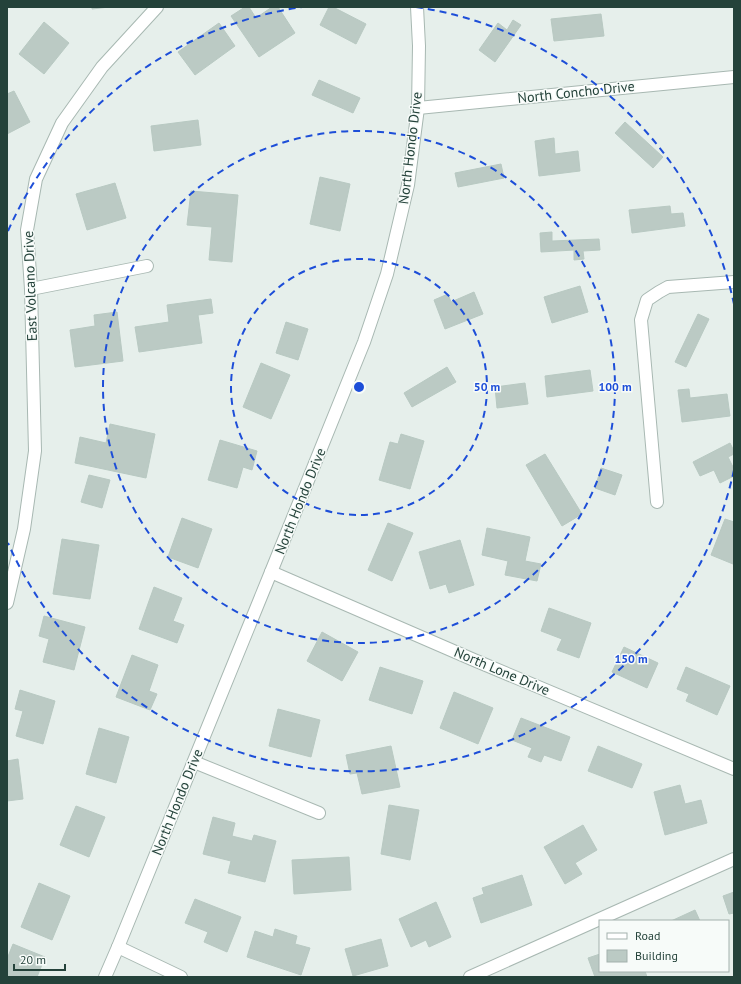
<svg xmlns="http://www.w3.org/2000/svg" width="741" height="984" viewBox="0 0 741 984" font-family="'PT Sans',sans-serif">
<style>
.building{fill:#bbcac4;stroke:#b8c9c2}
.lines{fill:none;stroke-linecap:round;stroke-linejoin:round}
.minor-casing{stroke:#a8b8b2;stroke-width:14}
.minor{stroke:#fff;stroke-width:12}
.ring{fill:none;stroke:#1d4ed8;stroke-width:2;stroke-dasharray:7 5}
.labels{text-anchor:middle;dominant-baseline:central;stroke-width:3;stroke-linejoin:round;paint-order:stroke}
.street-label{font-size:14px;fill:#24423a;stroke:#f7fbf9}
.centre{fill:#1d4ed8;stroke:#f7fbf9;stroke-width:2}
.ring-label{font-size:12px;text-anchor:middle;font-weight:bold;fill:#1d4ed8;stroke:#f7fbf9;stroke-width:3;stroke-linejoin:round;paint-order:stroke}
</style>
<rect width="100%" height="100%" fill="#e6efeb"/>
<g class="building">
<path d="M92 7H109L92 9Z"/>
<path d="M245 7H249L256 18 272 7H278L295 33 259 57 231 16Z"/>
<path d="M329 7H333L366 24 356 44 320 25Z"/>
<path d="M601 14 604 36 554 41 551 19Z"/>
<path d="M513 20 521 25 495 62 479 50 498 23 507 30Z"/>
<path d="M44 22 69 43 44 74 19 54Z"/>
<path d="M219 23 235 46 195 75 178 52Z"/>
<path d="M319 80 360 98 353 113 312 95Z"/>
<path d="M14 91 30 122 7 134V94Z"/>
<path d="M198 120 201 145 154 151 151 126Z"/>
<path d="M625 122 663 157 653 168 615 133Z"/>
<path d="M554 138 555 154 578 151 580 171 539 176 535 141Z"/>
<path d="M501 164 504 178 458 187 455 173Z"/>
<path d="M320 177 350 184 340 231 310 224Z"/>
<path d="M115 183 126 218 87 230 76 194Z"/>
<path d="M191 191 238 195 232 262 209 260 212 227 187 225Z"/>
<path d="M670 206 671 214 683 213 685 226 632 233 629 210Z"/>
<path d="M552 232V241L599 239 600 250 583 251 584 259 574 260V250L541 252 540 233Z"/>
<path d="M580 286 588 312 552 323 544 297Z"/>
<path d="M474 292 483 314 445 329 434 300 448 294 451 302Z"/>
<path d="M211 299 213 313 198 315 202 343 139 352 135 327 169 322 167 305Z"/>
<path d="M117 312 123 361 75 367 70 330 95 326 94 315Z"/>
<path d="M698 314 709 319 686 367 675 362Z"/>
<path d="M286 322 308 329 298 360 276 353Z"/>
<path d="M261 363 290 375 271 419 243 407Z"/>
<path d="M447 367 456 382 412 407 404 393Z"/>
<path d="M590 370 593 391 547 397 545 376Z"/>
<path d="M525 383 528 404 497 408 495 387Z"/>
<path d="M689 389 690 398 727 394 730 416 682 422 678 390Z"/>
<path d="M110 424 155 434 146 478 75 463 80 437 106 443Z"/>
<path d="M401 434 424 441 410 489 379 480 390 442 398 444Z"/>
<path d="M220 440 257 451 252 470 243 467 237 488 208 480Z"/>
<path d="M730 443 734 451V454L728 457 734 469V476L720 483 714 470 700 476 693 462Z"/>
<path d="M545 454 582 514 562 526 526 465Z"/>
<path d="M601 468 622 475 615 495 595 488Z"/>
<path d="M89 475 110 480 102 508 81 502Z"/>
<path d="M182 518 212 529 198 568 168 557Z"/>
<path d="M725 519 734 522V560L733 564 711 555Z"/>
<path d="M388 523 413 533 392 581 368 570Z"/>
<path d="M487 528 530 537 525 561 541 564 537 581 505 575 508 561 482 555Z"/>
<path d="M62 539 99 545 90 599 53 594Z"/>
<path d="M460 540 474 585 449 593 446 584 430 589 419 552Z"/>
<path d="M154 587 182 598 173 621 184 625 177 643 139 629Z"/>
<path d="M549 608 591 623 579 658 557 650 562 639 541 631Z"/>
<path d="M44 616 85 627 74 670 43 662 49 639 39 636Z"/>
<path d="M322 632 358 652 342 681 307 661Z"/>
<path d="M624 647 658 663 647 688 612 672Z"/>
<path d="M132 655 158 665 149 691 157 694 150 710 116 697Z"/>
<path d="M380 667 423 681 412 714 369 700Z"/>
<path d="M686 667 730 686 717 715 686 701 689 694 677 689Z"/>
<path d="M20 690 55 701 43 744 16 736 23 711 15 709Z"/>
<path d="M454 692 493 708 478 744 440 728Z"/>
<path d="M278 709 320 720 311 757 269 746Z"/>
<path d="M521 718 570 737 561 761 544 755 541 762 528 757 532 748 512 740Z"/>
<path d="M99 728 129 737 116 783 86 774Z"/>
<path d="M391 746 400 787 362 794 357 773 350 774 346 755Z"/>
<path d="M598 746 642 764 632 788 588 771Z"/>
<path d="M18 759 23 799 7 801V761Z"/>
<path d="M680 785 685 804 701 800 707 823 665 835 654 792Z"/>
<path d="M389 805 419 810 410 860 381 854Z"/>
<path d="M76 806 105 817 89 857 60 845Z"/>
<path d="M213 817 235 823 232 836 252 841 254 835 276 841 265 882 228 873 231 861 203 854Z"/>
<path d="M583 825 597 850 575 863 582 874 565 884 544 847Z"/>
<path d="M349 857 351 890 294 894 292 860Z"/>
<path d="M522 875 532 905 481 923 473 898 484 894 482 888Z"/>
<path d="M39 883 70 896 52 940 21 927Z"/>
<path d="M734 892V913L729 914 723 896Z"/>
<path d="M195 899 241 917 227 952 204 942 208 932 185 923Z"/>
<path d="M436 902 451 937 429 947 426 940 411 947 399 919Z"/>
<path d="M695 910 700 921H671Z"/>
<path d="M275 929 297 936 295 944 310 948 301 975 247 957 255 931 273 937Z"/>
<path d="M381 939 388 966 353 976 345 949Z"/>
<path d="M13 944 45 957 37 977H7V959Z"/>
<path d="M600 954V971H645L647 977H595L588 958Z"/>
</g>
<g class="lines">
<g class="minor-casing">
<g id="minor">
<path d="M418 108 734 77"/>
<path d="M31 289 147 266"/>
<path d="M657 502 641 320 647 300 659 292 668 287 734 282"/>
<path d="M271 572 474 660 734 769"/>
<path d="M7 603 24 529 35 451 31 289 27 230 36 179 62 123 102 67 157 7"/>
<path d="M194 762 319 813"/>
<path d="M118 947 181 977"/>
<path d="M105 977 118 947 271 572 364 342 387 274 408 185 418 108 419 46 417 7"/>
<path d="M470 977 734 859"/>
</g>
</g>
<use href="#minor" class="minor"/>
</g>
<g class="ring">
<circle cx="359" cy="387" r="128"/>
<circle cx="359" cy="387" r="256"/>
<path d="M734 470A384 384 0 0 1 8 543M8 231A384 384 0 0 1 302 7M416 7A384 384 0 0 1 734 304"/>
</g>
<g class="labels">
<g class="street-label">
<text transform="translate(576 92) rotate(-6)">North Concho Drive</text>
<text transform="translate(410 148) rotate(-83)">North Hondo Drive</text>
<text transform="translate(30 286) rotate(-92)">East Volcano Drive</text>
<text transform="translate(300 501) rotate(-68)">North Hondo Drive</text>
<text transform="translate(502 671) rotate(23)">North Lone Drive</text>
<text transform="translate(177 802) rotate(-68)">North Hondo Drive</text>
</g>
</g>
<circle cx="359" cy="387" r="6" class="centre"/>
<g class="ring-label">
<text x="487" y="391">50 m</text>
<text x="615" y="391">100 m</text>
<text x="631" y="663">150 m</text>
</g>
<rect width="741" height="984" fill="none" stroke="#24423a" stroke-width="16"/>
<rect x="599" y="920" width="130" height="52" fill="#f7fbf9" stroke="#a3b1ad"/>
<rect x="607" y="933" width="20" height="6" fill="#ffffff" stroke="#a3b1ad"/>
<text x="635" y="940" font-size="12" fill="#24423a">Road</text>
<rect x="607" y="950" width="20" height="12" fill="#bbcac4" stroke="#a3b1ad"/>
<text x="635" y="960" font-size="12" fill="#24423a">Building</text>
<path d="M14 964v6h51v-6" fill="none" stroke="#24423a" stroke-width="2"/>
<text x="20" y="964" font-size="12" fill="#24423a" stroke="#f7fbf9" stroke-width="3" paint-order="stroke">20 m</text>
</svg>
